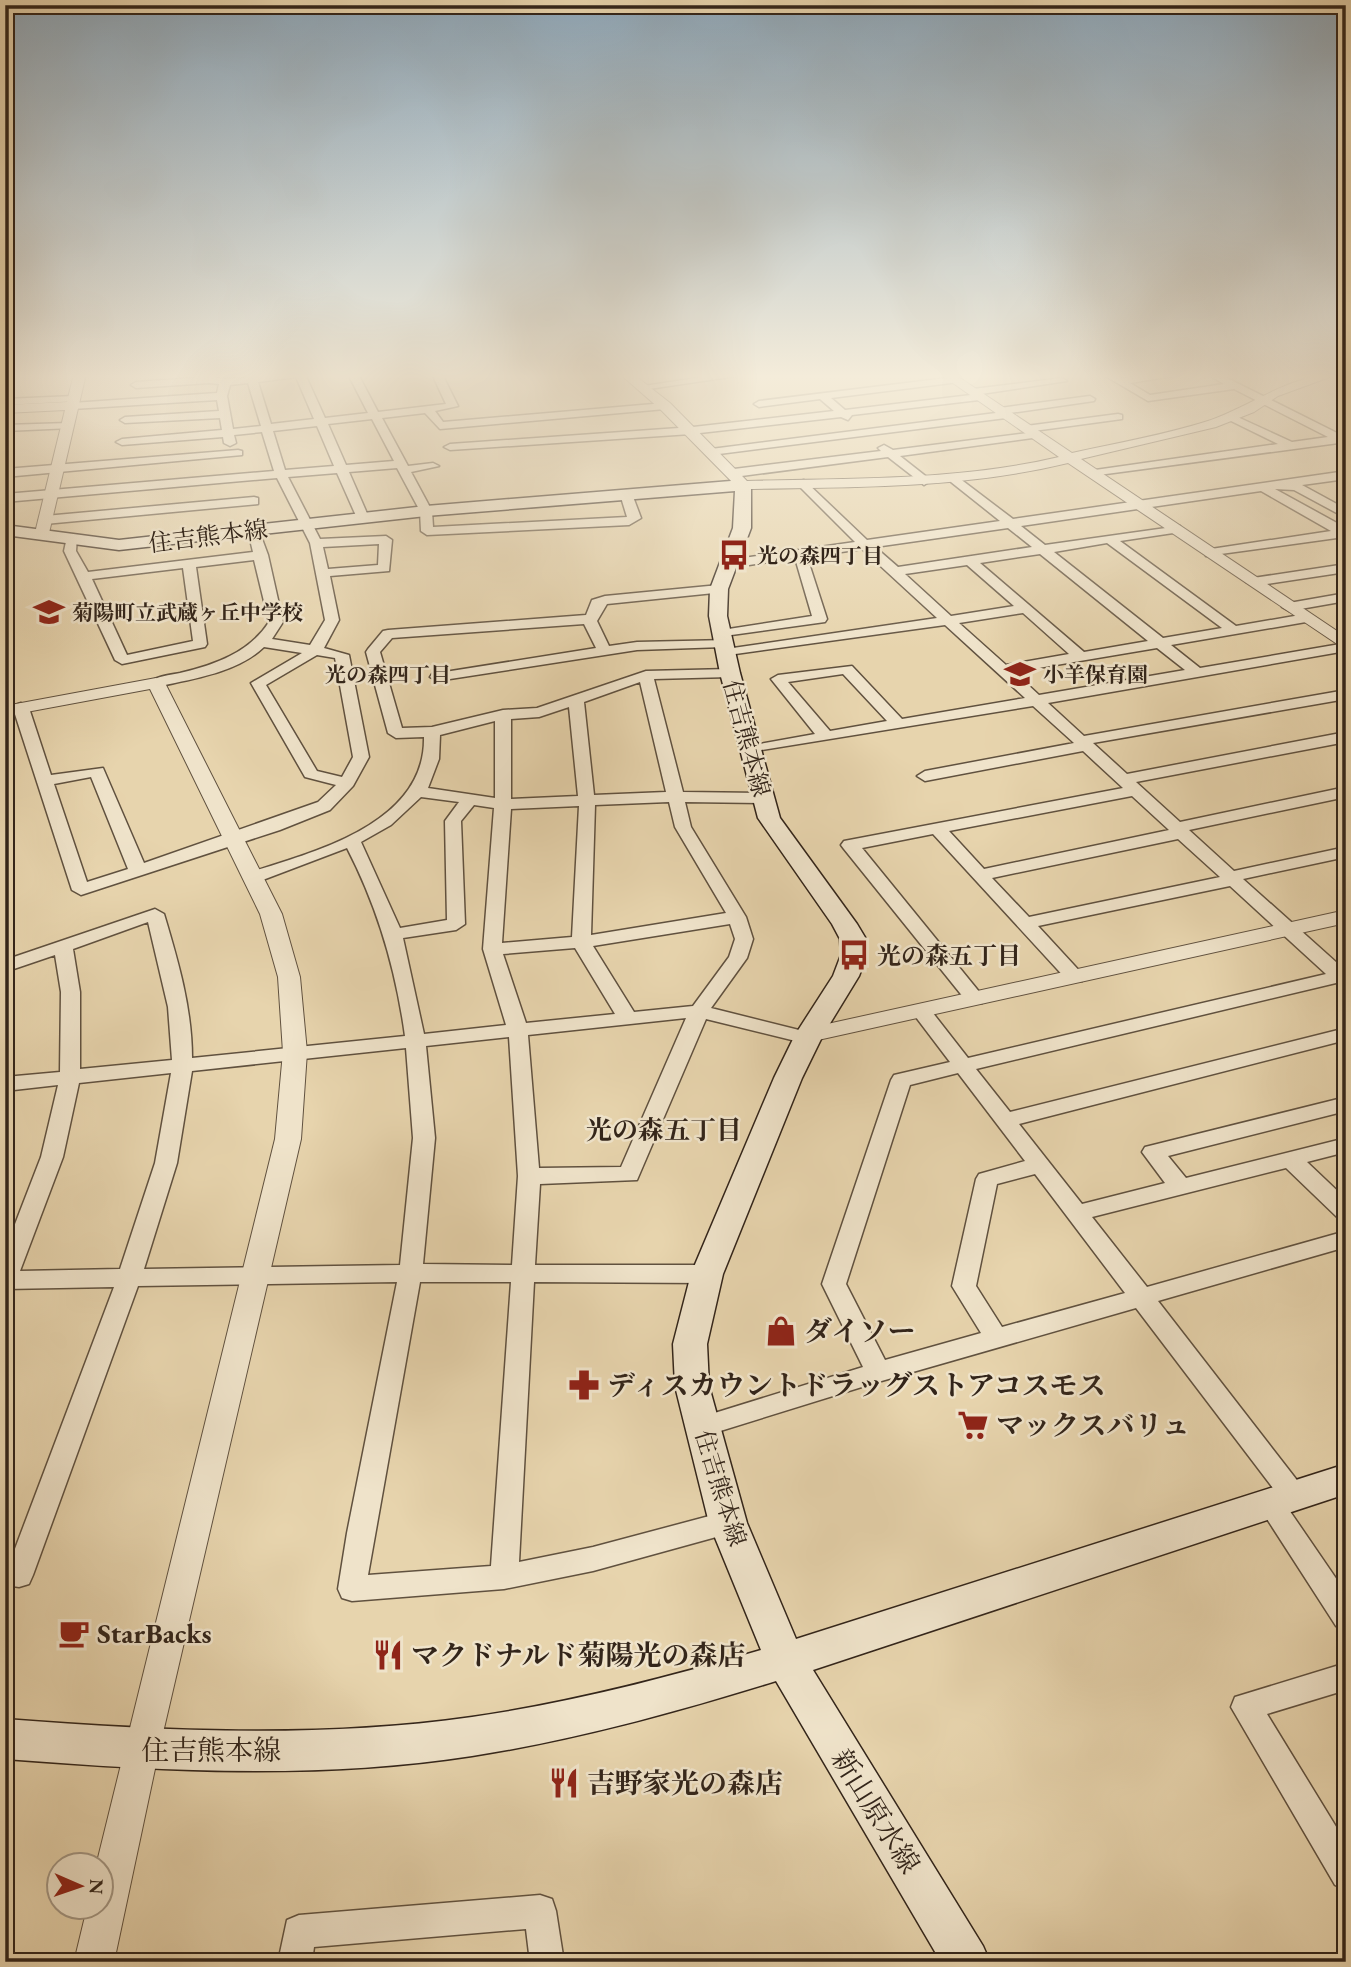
<svg xmlns="http://www.w3.org/2000/svg" width="1351" height="1967" viewBox="0 0 1351 1967" font-family="'EB Garamond','Noto Serif JP',serif">
<style>
.lines{fill:none;stroke-linecap:round;stroke-linejoin:round}
.minor-casing{stroke:#60513f;stroke-width:3}
.tertiary-casing{stroke:#60513f;stroke-width:2}
.secondary-casing{stroke:#33251a;stroke-width:3}
.minor{fill:#efe3ca;fill-rule:evenodd}
.tertiary{fill:#efe3ca;fill-rule:evenodd}
.secondary{fill:#efe3ca;fill-rule:evenodd}
.labels{text-anchor:middle;dominant-baseline:central;stroke-width:5;stroke-linejoin:round;paint-order:stroke}
.far-poi-label{font-size:21px;font-weight:bold;fill:#33251a;stroke:#efe3ca;text-anchor:start}
.far-neighbourhood-label{font-size:21px;font-weight:bold;fill:#33251a;stroke:#efe3ca}
.street-label{font-size:24px;fill:#33251a;stroke:#efe3ca}
.poi-label{font-size:24px;font-weight:bold;fill:#33251a;stroke:#efe3ca;text-anchor:start}
.neighbourhood-label{font-size:26px;font-weight:bold;fill:#33251a;stroke:#efe3ca}
.near-poi-label{font-size:28px;font-weight:bold;fill:#33251a;stroke:#efe3ca;text-anchor:start}
.near-street-label{font-size:28px;fill:#33251a;stroke:#efe3ca}
</style>
<rect width="100%" height="100%" fill="#e7d4ad"/>
<filter id="stains"><feTurbulence type="fractalNoise" baseFrequency=".00286" numOctaves="4"/><feColorMatrix values="0 0 0 0 .2 0 0 0 0 .09 0 0 0 0 .02 0 0 0 .5 -.17"/></filter>
<radialGradient id="worn" r=".72"><stop offset=".6" stop-color="#630" stop-opacity="0"/><stop offset="1" stop-color="#630" stop-opacity=".3"/></radialGradient>
<g class="lines">
<g class="minor-casing">
<g id="minor">
<path d="M194 374 225 379 305 374 325 418 368 413 348 374H358L378 412 446 404 432 374H442L458 406 435 411 443 422 665 403 670 406 665 409 440 429 425 413 382 418 408 466 433 463 439 466 411 472 432 511 433 527 627 517 620 494 626 490 632 494 641 518 629 525 427 535 421 531 420 511 397 468 349 472 369 518 363 522 357 518 337 473 288 477 320 539 386 536 392 540 389 571 330 576 339 620 324 648 349 655 369 757 353 786 330 810 280 830 81 895 72 890 13 708 16 705 21 703 29 708 51 775 103 768 144 863 318 802 336 785 305 777 251 683 302 653 264 647C237 673 192 679 156 687L149 683C156 676 170 675 180 673 214 665 249 653 269 622L254 560 196 567 207 644 205 647 122 664 115 660 64 551 67 537H77L76 551 88 572 253 552 248 531 258 528 268 555 283 622 272 639 310 645 325 620 310 543 277 478 5 502V494L274 471 262 432 234 435 236 443 230 446 224 443 223 437 122 445 116 442 122 439 222 430 220 418 125 423 120 420 125 417 219 411 217 400 72 409 67 406 72 403 217 393 219 384 209 383 136 388 131 385 136 382 194 378ZM296 377 314 419 271 424 258 382ZM248 383 261 426 233 429 227 396 230 385ZM372 419 394 461 346 465 328 424ZM317 426 334 466 285 470 273 431ZM379 544 378 565 328 569 323 547ZM183 568 193 641 127 655 92 579ZM317 655 335 658 353 757 342 777 317 771 266 685ZM91 777 128 869 87 882 54 784Z"/>
<path d="M723 374H750L642 390 637 387Z"/>
<path d="M1102 374H1114L1121 378 1186 374 1130 383 1150 395 1224 384 1207 374H1219L1341 435H1346V442L1091 476 1089 474 1095 470 1278 444 1227 419V415L1231 414 1292 442 1328 437 1234 389 1148 401Z"/>
<path d="M955 377 959 378V382L831 398 845 410 971 395 968 392 973 389 1062 378 1067 381 981 394 984 397 979 400 852 415 848 420 841 417 691 434 450 450 444 447 450 444 693 427 834 411 820 399 759 407 754 404 759 401Z"/>
<path d="M74 396 79 399 78 401 5 405V399Z"/>
<path d="M1090 396 1095 399 1094 401 1010 413V417L1006 418 711 455 705 452 711 449 996 413V409L1000 408Z"/>
<path d="M1118 414 1122 415V419L1026 432 1020 429 1026 426Z"/>
<path d="M68 423 72 424V428L5 431V425Z"/>
<path d="M1036 432 1040 433V437L900 456 928 478 930 481 924 485 888 457 734 477 728 473 734 469 881 451 878 448 884 445 893 450Z"/>
<path d="M238 450 242 451V455L5 477V469Z"/>
<path d="M1346 471V479L1302 485 1346 509V518L1294 490 1275 489 1346 528 1344 537 1206 556 1205 553 1211 549 1331 531 1261 491 1021 526 1045 545 1180 526V532L1120 541 1236 626 1306 614 1313 618 1306 622 1171 645 1200 668 1346 643V651L1048 703 1084 736 1346 690V699L1093 743 1127 774 1346 732V742L1136 782 1180 822 1346 787V797L1189 830 1234 871 1346 847V857L1243 879 1346 971V987L1336 983 976 1069 1010 1112 1346 1028V1040L1019 1124 1082 1204 1165 1183 1142 1152 1145 1147 1346 1097V1111L1168 1156 1186 1178 1346 1138V1152L1307 1162 1346 1199V1220L1338 1218 1286 1168 1092 1217 1147 1287 1346 1231V1247L1158 1301 1303 1488 1307 1496 1303 1504 1294 1507 1285 1504 1346 1593V1630L1336 1626 1258 1505 1261 1497 1271 1494 1279 1496 1136 1308 878 1382 701 1437 692 1434 688 1427 692 1420 863 1367 822 1284 891 1080 894 1075 950 1062 912 1012 915 1008H929L968 1058 1326 974 1230 886 1038 926 1085 977 1082 981H1068L933 834 862 848 985 999 982 1003H968L844 849 841 845 844 841 1123 788 1083 751 925 781 917 776 925 771 1074 743 1033 706 743 753V747L815 734 771 679 778 675 852 666 902 719 1025 698 945 625 721 656 719 653 726 649 937 618 862 549 807 557 827 619 825 622 717 637V631L722 630 812 616 795 558 729 568 722 564 729 560 855 542 800 487V481L804 480 867 540 1000 521 951 482 949 479 955 475 1013 519ZM1008 528 1032 547 898 567 875 547ZM1107 543 1222 628 1163 638 1054 552ZM1040 554 1148 641 1084 652 980 563ZM967 565 1014 606 951 616 905 574ZM1023 613 1069 654 1006 665 959 623ZM1157 648 1185 670 1039 695 1014 672ZM843 674 887 721 830 731 788 682ZM1132 796 1169 830 984 869 949 831ZM1178 839 1220 877 1029 917 992 878ZM958 1073 1025 1161 979 1174 976 1179 952 1286 981 1333 885 1360 846 1284 910 1085ZM1035 1174 1125 1293 1002 1327 976 1286 997 1184Z"/>
<path d="M254 497 258 498V504L45 524 39 520 45 516Z"/>
<path d="M1346 564V572L1253 586 1246 582 1253 578Z"/>
<path d="M719 585 726 589 724 592 607 604 597 621 609 646 637 642 729 640 731 643 724 647 637 650 437 681 430 677 432 674 596 648 584 624 392 638 380 652 402 728 432 727 503 710 537 708 646 671 730 669 737 673 730 677 654 679 683 792 761 793 769 798 761 803 685 802 691 827 746 917 753 939 747 958 711 1008 815 1034 818 1038 808 1044 706 1019 637 1180 540 1184 535 1265H707L715 1268 719 1274 715 1280 707 1283 534 1282 519 1562 593 1547 728 1511 738 1515 742 1523 738 1531 593 1571 504 1589 352 1601 342 1598 338 1589 347 1533 397 1282 138 1286 33 1575 29 1584 19 1587 5 1585V1561L10 1562 114 1287 5 1289V1250L41 1157 58 1085 5 1091V1077L60 1072 61 992 55 955 5 972V960L155 909 164 914C178 961 192 1008 192 1058L405 1036C396 970 378 908 347 848L260 881H248L245 877 248 873C314 852 426 824 424 737L396 738 388 733 366 652 368 649 383 631 388 630 586 615 592 600 605 596ZM640 682 666 792 594 795 584 702ZM569 707 578 796 511 799V719L539 717ZM495 721V798L428 788 439 759 440 735ZM421 797 459 802 445 821 447 920 400 928 361 842 391 825ZM669 802 675 827 726 913 591 935 595 805ZM474 805 494 808 483 949 506 1025 424 1034 403 938 456 930 465 924 461 821ZM579 806 572 937 502 943 511 809ZM148 922 168 1007 172 1060 80 1069V992L73 949ZM730 924 735 939 729 957 693 1006 634 1012 593 946ZM575 948 615 1014 526 1023 503 954ZM686 1018 621 1167 539 1168 528 1035ZM509 1037 518 1176 512 1265 423 1264 435 1138 426 1046ZM406 1048 413 1138 400 1265 144 1269 177 1163 192 1071ZM171 1073 155 1163 120 1269 20 1271 63 1157 79 1083ZM420 1282H511L491 1566 368 1575Z"/>
<path d="M1346 593V601L1289 611 1282 607 1289 603Z"/>
<path d="M1346 1663V1690L1267 1714 1346 1843V1890L1335 1885 1231 1707 1235 1697Z"/>
<path d="M540 1895 552 1899 556 1911 564 1962H530L526 1929 314 1947 312 1962H278L287 1920 299 1915Z"/>
</g>
</g>
<g class="tertiary-casing">
<g id="tertiary">
<path d="M74 374H86L49 533 42 537 35 533 65 410 5 413V405L67 402Z"/>
<path d="M620 374H633L670 403 747 481C851 478 957 481 1059 457L940 374H954L1072 453C1117 443 1164 435 1208 421 1252 406 1290 374 1338 374L1278 396 1254 412 1216 427 1081 459 1346 637V650L1068 463C961 489 852 487 743 489L738 488 660 409Z"/>
<path d="M156 678 165 683 282 914 300 977 307 1052 301 1139 159 1750 114 1962H74L87 1908H102V1866H96L275 1139 283 1052 278 977 260 914 150 689 5 716V706Z"/>
<path d="M1346 910V923L809 1042 801 1040 797 1035 801 1030 809 1028Z"/>
</g>
</g>
<g class="secondary-casing">
<path id="secondary" d="M743 480 751 485V528L728 589 727 616 740 673 780 818 857 924 866 939 867 955 859 976 823 1035 802 1078 723 1274 707 1344 709 1386 747 1523 796 1639 1346 1464V1494L813 1670 983 1946 990 1962H941L776 1681C676 1712 575 1740 472 1756 318 1780 160 1771 5 1759V1719C160 1731 318 1739 472 1717 570 1703 666 1678 761 1650L709 1523 675 1386 673 1344 691 1274 774 1078 795 1035 833 976 841 955 840 939 832 924 758 818 720 673 709 616 710 589 733 528 735 491 426 516 119 550 5 535V525L119 540 426 506Z"/>
</g>
<use href="#minor" class="minor"/>
<use href="#tertiary" class="tertiary"/>
<use href="#secondary" class="secondary"/>
</g>
<linearGradient id="sky" x2="0" y2="1"><stop stop-color="#8fa9bc"/><stop offset="0.58" stop-color="#f4ecda"/><stop offset="1" stop-color="#f4ecda" stop-opacity="0"/></linearGradient>
<rect width="1351" height="649" fill="url(#sky)"/>
<defs>
<g id="bus-bare" transform="scale(2.415)"><path d="M-5-6H5V4H4V6H2V4H-2V6H-4V4H-5ZM-3.5-4V0h7V-4ZM-3.5 1.2v1.5H-2V1.2ZM2 1.2v1.5H3.5V1.2Z" fill="#8f2418" stroke="#efe3ca" stroke-width="2.5" paint-order="stroke"/></g>
<g id="school-bare" transform="scale(2.415)"><path d="M0-5L7-2L0 1L-7-2ZM-4 1L0 2.5L4 1V4Q0 6-4 4Z" fill="#8f2418" stroke="#efe3ca" stroke-width="2.5" paint-order="stroke"/></g>
<g id="shop-bare" transform="scale(2.415)"><path d="M-5-2.5h2.3a2.7 3.5 0 0 1 5.4 0H5L5.5 6h-11ZM-1.5-2.5h3a1.5 2.3 0 0 0-3 0Z" fill="#8f2418" stroke="#efe3ca" stroke-width="2.5" paint-order="stroke"/></g>
<g id="pharmacy-bare" transform="scale(2.415)"><path d="M-2-6h4v4h4v4h-4v4h-4v-4h-4v-4h4Z" fill="#8f2418" stroke="#efe3ca" stroke-width="2.5" paint-order="stroke"/></g>
<g id="supermarket-bare" transform="scale(2.415)"><path d="M-6-5.5h2.5l.6 2H6L4.5 2H-2.5L-4.4-4H-6ZM-1.5 3.2a1.3 1.3 0 1 0 .1 0ZM3 3.2a1.3 1.3 0 1 0 .1 0Z" fill="#8f2418" stroke="#efe3ca" stroke-width="2.5" paint-order="stroke"/></g>
<g id="cafe-bare" transform="scale(2.415)"><path d="M-5.5-4.5H6V0H3Q3 3.5 0 3.5H-2.5Q-5.5 3.5-5.5 0ZM3-3.2v2h1.7v-2ZM-6 4.5H4V6H-6Z" fill="#8f2418" stroke="#efe3ca" stroke-width="2.5" paint-order="stroke"/></g>
<g id="restaurant-bare" transform="scale(2.415)"><path d="M-5-6h1v4h1v-4h1v4h1v-4h1v5L-1.5 .5V6h-2V.5L-5-1ZM5-6V6H3V1.5H1.5Q1.5-4 5-6Z" fill="#8f2418" stroke="#efe3ca" stroke-width="2.5" paint-order="stroke"/></g>
</defs>
<g fill-rule="evenodd">
<use href="#bus-bare" x="734" y="555"/>
<use href="#school-bare" x="49" y="612"/>
<use href="#school-bare" x="1020" y="674"/>
<use href="#bus-bare" x="854" y="955"/>
<use href="#shop-bare" x="781" y="1331"/>
<use href="#pharmacy-bare" x="584" y="1385"/>
<use href="#supermarket-bare" x="973" y="1425"/>
<use href="#cafe-bare" x="74" y="1633"/>
<use href="#restaurant-bare" x="388" y="1655"/>
<use href="#restaurant-bare" x="564" y="1783"/>
</g>
<g class="labels">
<g class="far-poi-label">
<text x="757" y="555">光の森四丁目</text>
<text x="72" y="612">菊陽町立武蔵ヶ丘中学校</text>
<text x="1043" y="674">小羊保育園</text>
</g>
<g class="far-neighbourhood-label">
<text x="388" y="674">光の森四丁目</text>
</g>
<g class="street-label">
<text transform="translate(208 536) rotate(-7)">住吉熊本線</text>
<text transform="translate(747 738) rotate(75)">住吉熊本線</text>
<text transform="translate(721 1488) rotate(73)">住吉熊本線</text>
</g>
<g class="poi-label">
<text x="877" y="955">光の森五丁目</text>
</g>
<g class="neighbourhood-label">
<text x="664" y="1130">光の森五丁目</text>
</g>
<g class="near-poi-label">
<text x="804" y="1331">ダイソー</text>
<text x="607" y="1385">ディスカウントドラッグストアコスモス</text>
<text x="996" y="1425">マックスバリュ</text>
<text x="97" y="1633">StarBacks</text>
<text x="411" y="1655">マクドナルド菊陽光の森店</text>
<text x="587" y="1783">吉野家光の森店</text>
</g>
<g class="near-street-label">
<text x="211" y="1750">住吉熊本線</text>
<text transform="translate(876 1811) rotate(58)">新山原水線</text>
</g>
</g>
<rect width="1351" height="1967" fill="none" stroke="#e7d4ad" stroke-width="28"/>
<rect x="7" y="7" width="1337" height="1953" fill="none" stroke="#33251a" stroke-width="3.5"/>
<rect x="14" y="14" width="1323" height="1939" fill="none" stroke="#33251a" stroke-width="2"/>
<g transform="translate(80 1886) rotate(92)"><circle r="33" fill="#efe3ca" stroke="#a49784" stroke-width="2"/>
<path d="M0-5L12 26L0 18L-12 26Z" fill="#8f2418"/>
<text y="-10" font-size="19" font-weight="bold" text-anchor="middle" fill="#33251a">N</text>
</g>
<rect width="100%" height="100%" filter="url(#stains)"/>
<rect width="100%" height="100%" fill="url(#worn)"/>
</svg>
